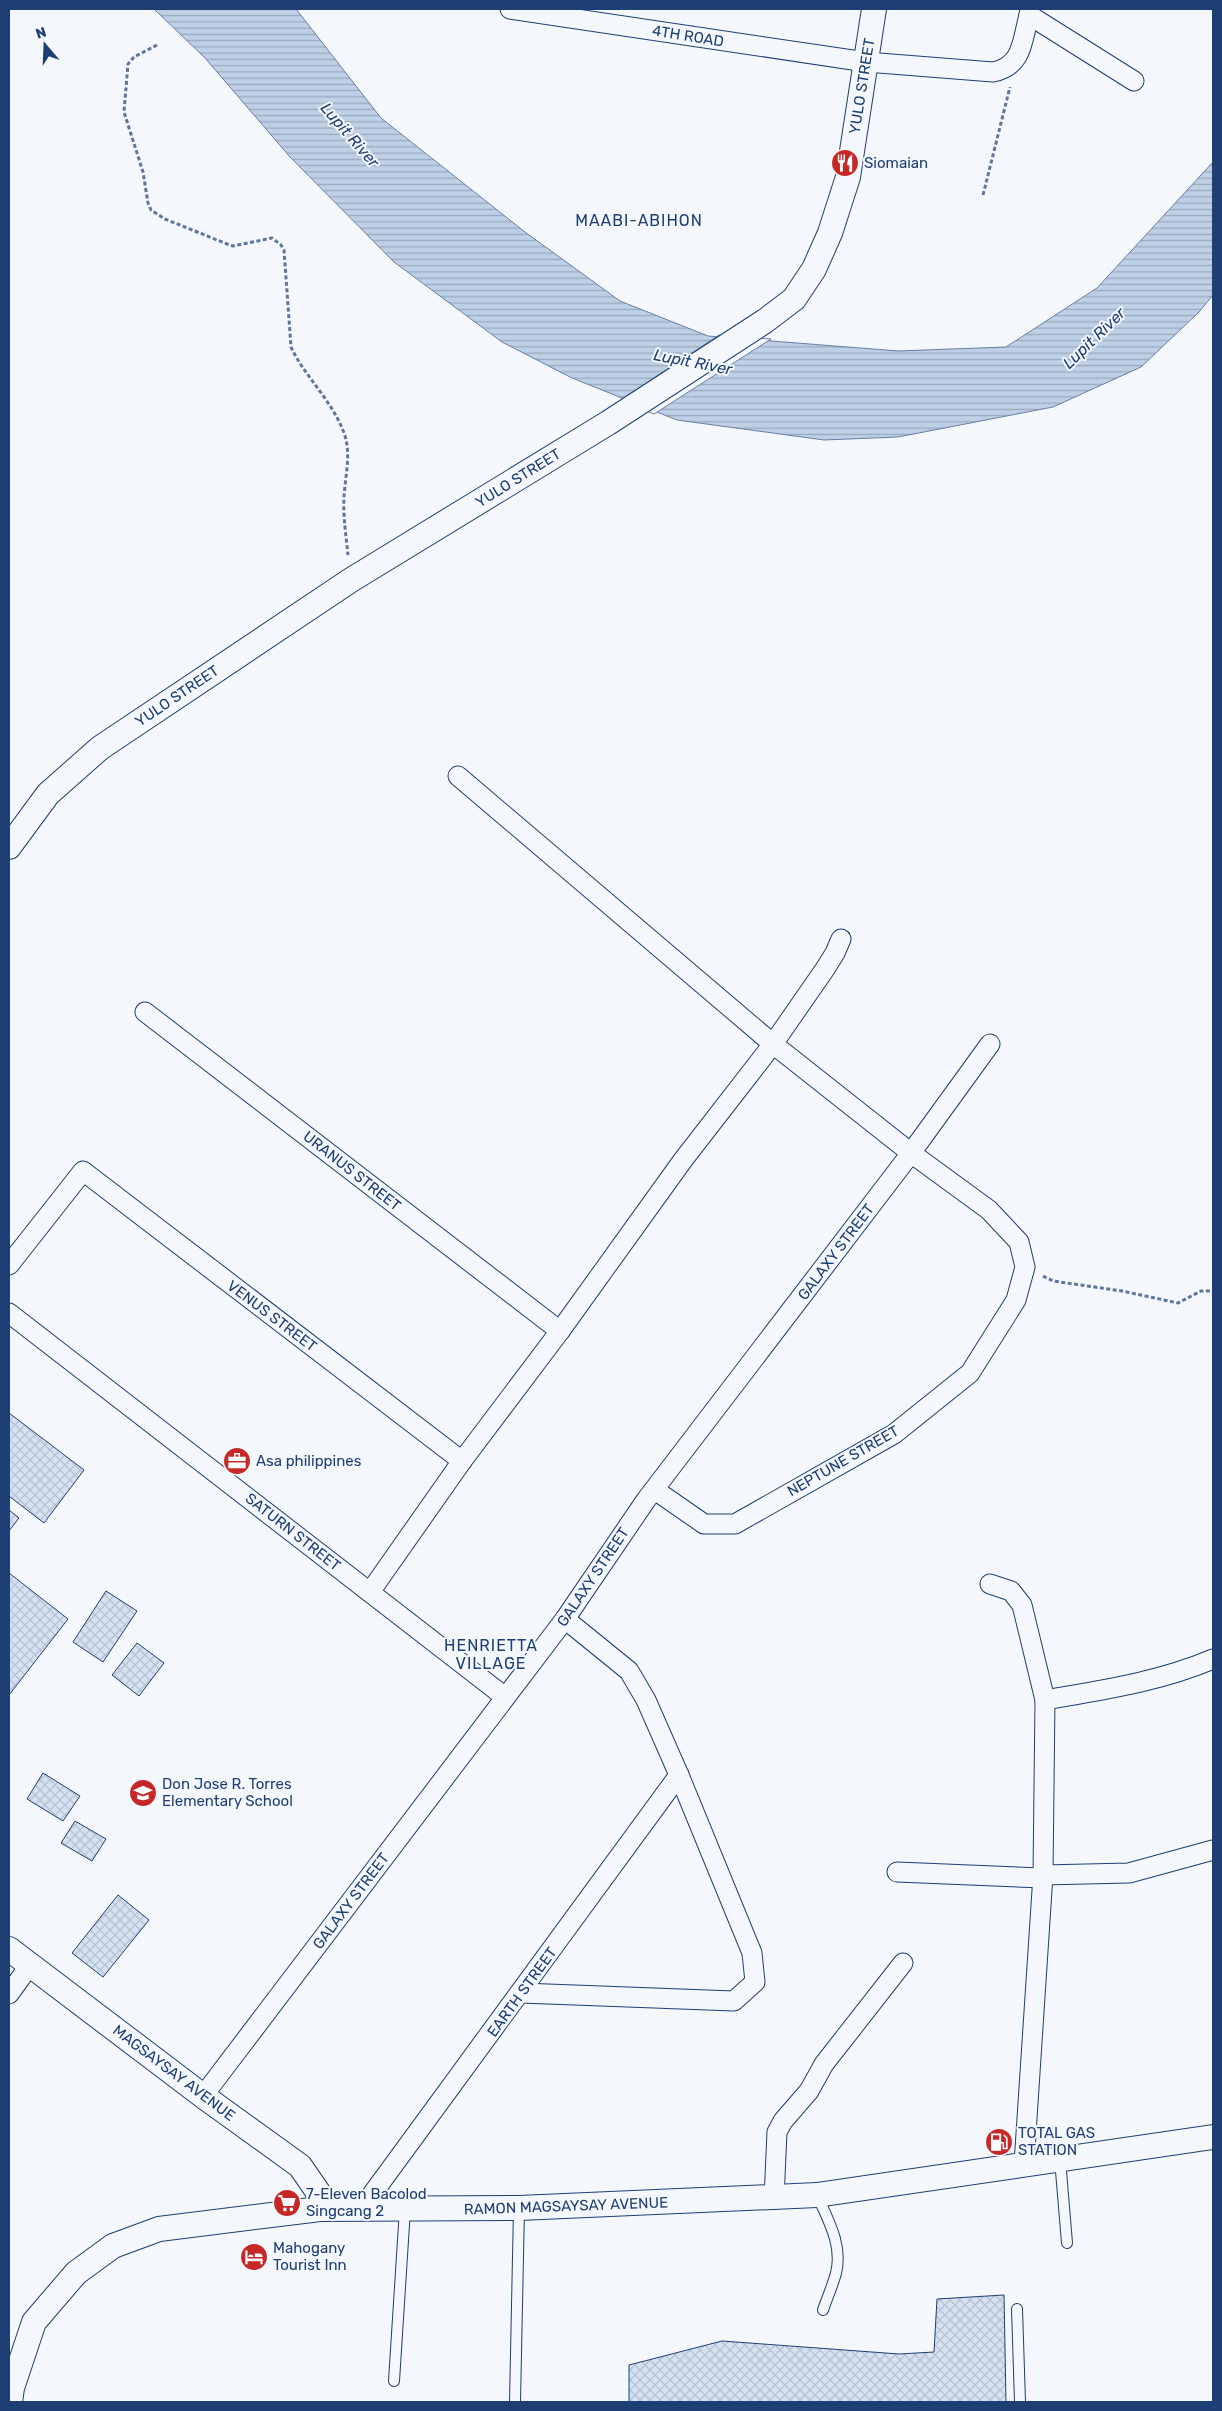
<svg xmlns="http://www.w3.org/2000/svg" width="1222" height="2411" viewBox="0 0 1222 2411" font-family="Rubik,sans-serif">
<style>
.water{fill:url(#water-rules);stroke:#687fa3}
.pier{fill:#f4f7fb;stroke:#687fa3}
.building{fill:url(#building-cross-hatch);stroke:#1d3f73}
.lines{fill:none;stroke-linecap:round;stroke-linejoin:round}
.service-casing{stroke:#1d3f73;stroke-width:12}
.minor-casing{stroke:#1d3f73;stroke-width:21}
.tertiary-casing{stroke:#1d3f73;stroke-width:26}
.path{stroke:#5e769c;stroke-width:3;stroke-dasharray:4 2.5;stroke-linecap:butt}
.service{stroke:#f4f7fb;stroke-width:10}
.minor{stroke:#f4f7fb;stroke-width:19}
.tertiary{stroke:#f4f7fb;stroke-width:24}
.labels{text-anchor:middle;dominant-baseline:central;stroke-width:4;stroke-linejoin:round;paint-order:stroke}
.street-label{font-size:15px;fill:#1d3f73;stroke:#f4f7fb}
.poi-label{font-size:15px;fill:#1d3f73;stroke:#f4f7fb;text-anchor:start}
.water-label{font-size:16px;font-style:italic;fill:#1d3f73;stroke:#f4f7fb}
.neighbourhood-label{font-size:16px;letter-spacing:1px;fill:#1d3f73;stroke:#f4f7fb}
</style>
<defs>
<pattern id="water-rules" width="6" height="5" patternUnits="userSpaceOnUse" patternTransform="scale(1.25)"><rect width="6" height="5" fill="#bed0e5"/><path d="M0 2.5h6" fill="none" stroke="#9aaabe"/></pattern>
<pattern id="building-cross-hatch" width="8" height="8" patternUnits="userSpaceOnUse" patternTransform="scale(1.25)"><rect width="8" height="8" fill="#d5e0f0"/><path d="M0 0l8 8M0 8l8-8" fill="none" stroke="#b6c1d1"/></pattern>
</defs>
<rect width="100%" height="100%" fill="#f4f7fb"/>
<path class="water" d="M154 9H296L381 118 525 232 620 301 708 336 898 351 1006 347 1097 288 1213 162V295L1199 312 1141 367 1053 407 898 437 824 440 677 420 572 378 502 342 394 262 290 157 205 58Z"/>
<path class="pier" d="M719 335 771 339 654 414 621 400Z"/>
<g class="building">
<path d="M9 1413 84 1470 44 1523 9 1496Z"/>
<path d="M9 1510 19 1518 9 1531Z"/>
<path d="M9 1573 68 1619 9 1695Z"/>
<path d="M106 1591 137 1611 103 1662 73 1642Z"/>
<path d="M137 1643 164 1663 139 1696 112 1675Z"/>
<path d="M43 1773 80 1796 63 1821 27 1799Z"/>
<path d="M75 1821 106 1839 92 1861 61 1843Z"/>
<path d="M118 1895 149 1920 103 1977 72 1953Z"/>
<path d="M1004 2295 1006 2402H629V2365L722 2341 899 2354 934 2352 937 2299Z"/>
</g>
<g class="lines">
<g class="service-casing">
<g id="service">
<path d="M1060 2159 1067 2243"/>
<path d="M817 2195C828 2220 843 2245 836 2273 833 2285 827 2298 823 2310"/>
<path d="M1017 2309 1020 2402"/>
<path d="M394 2381 405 2209"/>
<path d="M515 2402 519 2208"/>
</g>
</g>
<g class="minor-casing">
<g id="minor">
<path d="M510 9 866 62 993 72C1023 66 1022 41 1029 15"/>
<path d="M1030 9 1029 15 1134 81"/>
<path d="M458 776 773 1044 911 1153 989 1210 1019 1242 1025 1267 1016 1300 970 1373 894 1434 735 1524H704L655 1490"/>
<path d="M145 1012 560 1331"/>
<path d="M9 1265 83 1171 462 1461"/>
<path d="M9 1313 505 1697"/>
<path d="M990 1584 1011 1591 1022 1605 1045 1700"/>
<path d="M370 1592 462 1461 560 1331 683 1160 773 1044 825 969 835 953 841 939"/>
<path d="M897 1872 1043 1878"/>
<path d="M1043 1875 1129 1873 1213 1850"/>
<path d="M521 1993 734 2001 755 1982 752 1953 679 1775 646 1700 629 1671 565 1619"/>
<path d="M9 1994 30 1965"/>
<path d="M203 2096 565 1619 646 1500 911 1153 990 1044"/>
<path d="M1024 2164 1043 1875 1045 1700C1102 1690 1159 1682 1213 1659"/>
<path d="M774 2199 777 2132 783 2121 809 2091 824 2064 903 1963"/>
<path d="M362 2208 679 1775"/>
</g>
</g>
<g class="tertiary-casing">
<g id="tertiary">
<path d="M9 847 48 794 100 748 351 580 608 423 765 321 794 299 814 269 830 233 848 177 874 9"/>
<path d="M9 1949 203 2096 300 2166 318 2192 320 2209"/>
<path d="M10 2402 12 2388 34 2322 76 2273 113 2246 159 2229 320 2209 519 2208 817 2195 1213 2137"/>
</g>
</g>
<g class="path">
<path d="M157 45 134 57 128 64 124 112 143 172 148 203 151 210 165 219 227 244 233 246 272 238 281 245 284 250 291 347C306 379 334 402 345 436 351 455 345 478 344 497 343 517 346 536 348 555"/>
<path d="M983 195 1010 87"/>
<path d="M1043 1276 1053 1281 1122 1291 1178 1303 1201 1291H1213"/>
</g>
<use href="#service" class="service"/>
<use href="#minor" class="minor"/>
<use href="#tertiary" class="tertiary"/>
</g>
<defs>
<g id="restaurant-disc" transform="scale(1.4375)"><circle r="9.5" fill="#c62828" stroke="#f4f7fb"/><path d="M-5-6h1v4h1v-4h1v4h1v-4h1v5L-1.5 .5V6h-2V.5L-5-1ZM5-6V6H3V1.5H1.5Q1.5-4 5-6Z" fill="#fff"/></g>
<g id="office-disc" transform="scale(1.4375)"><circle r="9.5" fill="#c62828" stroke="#f4f7fb"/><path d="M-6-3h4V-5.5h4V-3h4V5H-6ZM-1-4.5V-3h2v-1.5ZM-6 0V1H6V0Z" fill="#fff"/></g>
<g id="school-disc" transform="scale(1.4375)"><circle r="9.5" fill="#c62828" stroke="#f4f7fb"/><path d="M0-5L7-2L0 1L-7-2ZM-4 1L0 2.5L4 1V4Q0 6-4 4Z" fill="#fff"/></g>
<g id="fuel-disc" transform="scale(1.4375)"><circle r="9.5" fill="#c62828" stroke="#f4f7fb"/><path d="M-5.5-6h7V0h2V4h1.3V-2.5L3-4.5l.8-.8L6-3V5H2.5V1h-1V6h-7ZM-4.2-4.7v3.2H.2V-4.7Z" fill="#fff"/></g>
<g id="supermarket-disc" transform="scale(1.4375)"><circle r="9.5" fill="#c62828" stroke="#f4f7fb"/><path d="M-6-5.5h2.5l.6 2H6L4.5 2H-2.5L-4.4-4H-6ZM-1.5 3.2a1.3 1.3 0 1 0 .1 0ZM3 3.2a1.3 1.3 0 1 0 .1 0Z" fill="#fff"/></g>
<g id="hotel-disc" transform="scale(1.4375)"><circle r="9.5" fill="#c62828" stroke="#f4f7fb"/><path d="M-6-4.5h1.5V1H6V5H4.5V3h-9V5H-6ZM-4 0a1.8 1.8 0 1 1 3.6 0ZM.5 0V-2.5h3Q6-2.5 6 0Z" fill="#fff"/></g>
</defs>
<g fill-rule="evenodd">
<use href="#restaurant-disc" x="845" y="163"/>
<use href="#office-disc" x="237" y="1461"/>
<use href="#school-disc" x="143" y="1793"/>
<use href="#fuel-disc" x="999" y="2142"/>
<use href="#supermarket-disc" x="287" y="2203"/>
<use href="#hotel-disc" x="254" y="2257"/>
</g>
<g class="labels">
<g class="street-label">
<text transform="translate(688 36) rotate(9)">4TH ROAD</text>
<text transform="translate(862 86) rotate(-81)">YULO STREET</text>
<text transform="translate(518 478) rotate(-32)">YULO STREET</text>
<text transform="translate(177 696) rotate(-34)">YULO STREET</text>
<text transform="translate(352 1171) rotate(38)">URANUS STREET</text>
<text transform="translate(836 1252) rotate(-53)">GALAXY STREET</text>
<text transform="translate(272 1316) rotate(37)">VENUS STREET</text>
<text transform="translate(843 1461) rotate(-30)">NEPTUNE STREET</text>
<text transform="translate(293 1532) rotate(38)">SATURN STREET</text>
<text transform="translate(593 1577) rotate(-56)">GALAXY STREET</text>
<text transform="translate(351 1901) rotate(-53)">GALAXY STREET</text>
<text transform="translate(522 1992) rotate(-54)">EARTH STREET</text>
<text transform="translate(174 2073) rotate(37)">MAGSAYSAY AVENUE</text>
<text transform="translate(566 2206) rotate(-2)">RAMON MAGSAYSAY AVENUE</text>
</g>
<g class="poi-label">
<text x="864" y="163">Siomaian</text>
<text x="256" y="1461">Asa philippines</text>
<text x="162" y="1784">Don Jose R. Torres<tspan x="162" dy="17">Elementary School</tspan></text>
<text x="1018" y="2133">TOTAL GAS<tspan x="1018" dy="17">STATION</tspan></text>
<text x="306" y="2194">7-Eleven Bacolod<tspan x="306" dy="17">Singcang 2</tspan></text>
<text x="273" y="2248">Mahogany<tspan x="273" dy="17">Tourist Inn</tspan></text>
</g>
<g class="water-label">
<text transform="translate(350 135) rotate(49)">Lupit River</text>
<text transform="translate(1094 338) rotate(-44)">Lupit River</text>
<text transform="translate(693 362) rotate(11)">Lupit River</text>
</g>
<g class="neighbourhood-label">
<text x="639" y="220">MAABI-ABIHON</text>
<text x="491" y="1645">HENRIETTA<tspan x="491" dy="18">VILLAGE</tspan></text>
</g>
</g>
<rect width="1222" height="2411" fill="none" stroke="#1d3f73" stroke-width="20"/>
<g transform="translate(45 45) rotate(341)" stroke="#f4f7fb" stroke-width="4" paint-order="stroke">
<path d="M0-4L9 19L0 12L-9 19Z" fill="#1d3f73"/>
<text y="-8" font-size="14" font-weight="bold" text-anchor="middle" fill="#1d3f73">N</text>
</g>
</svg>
